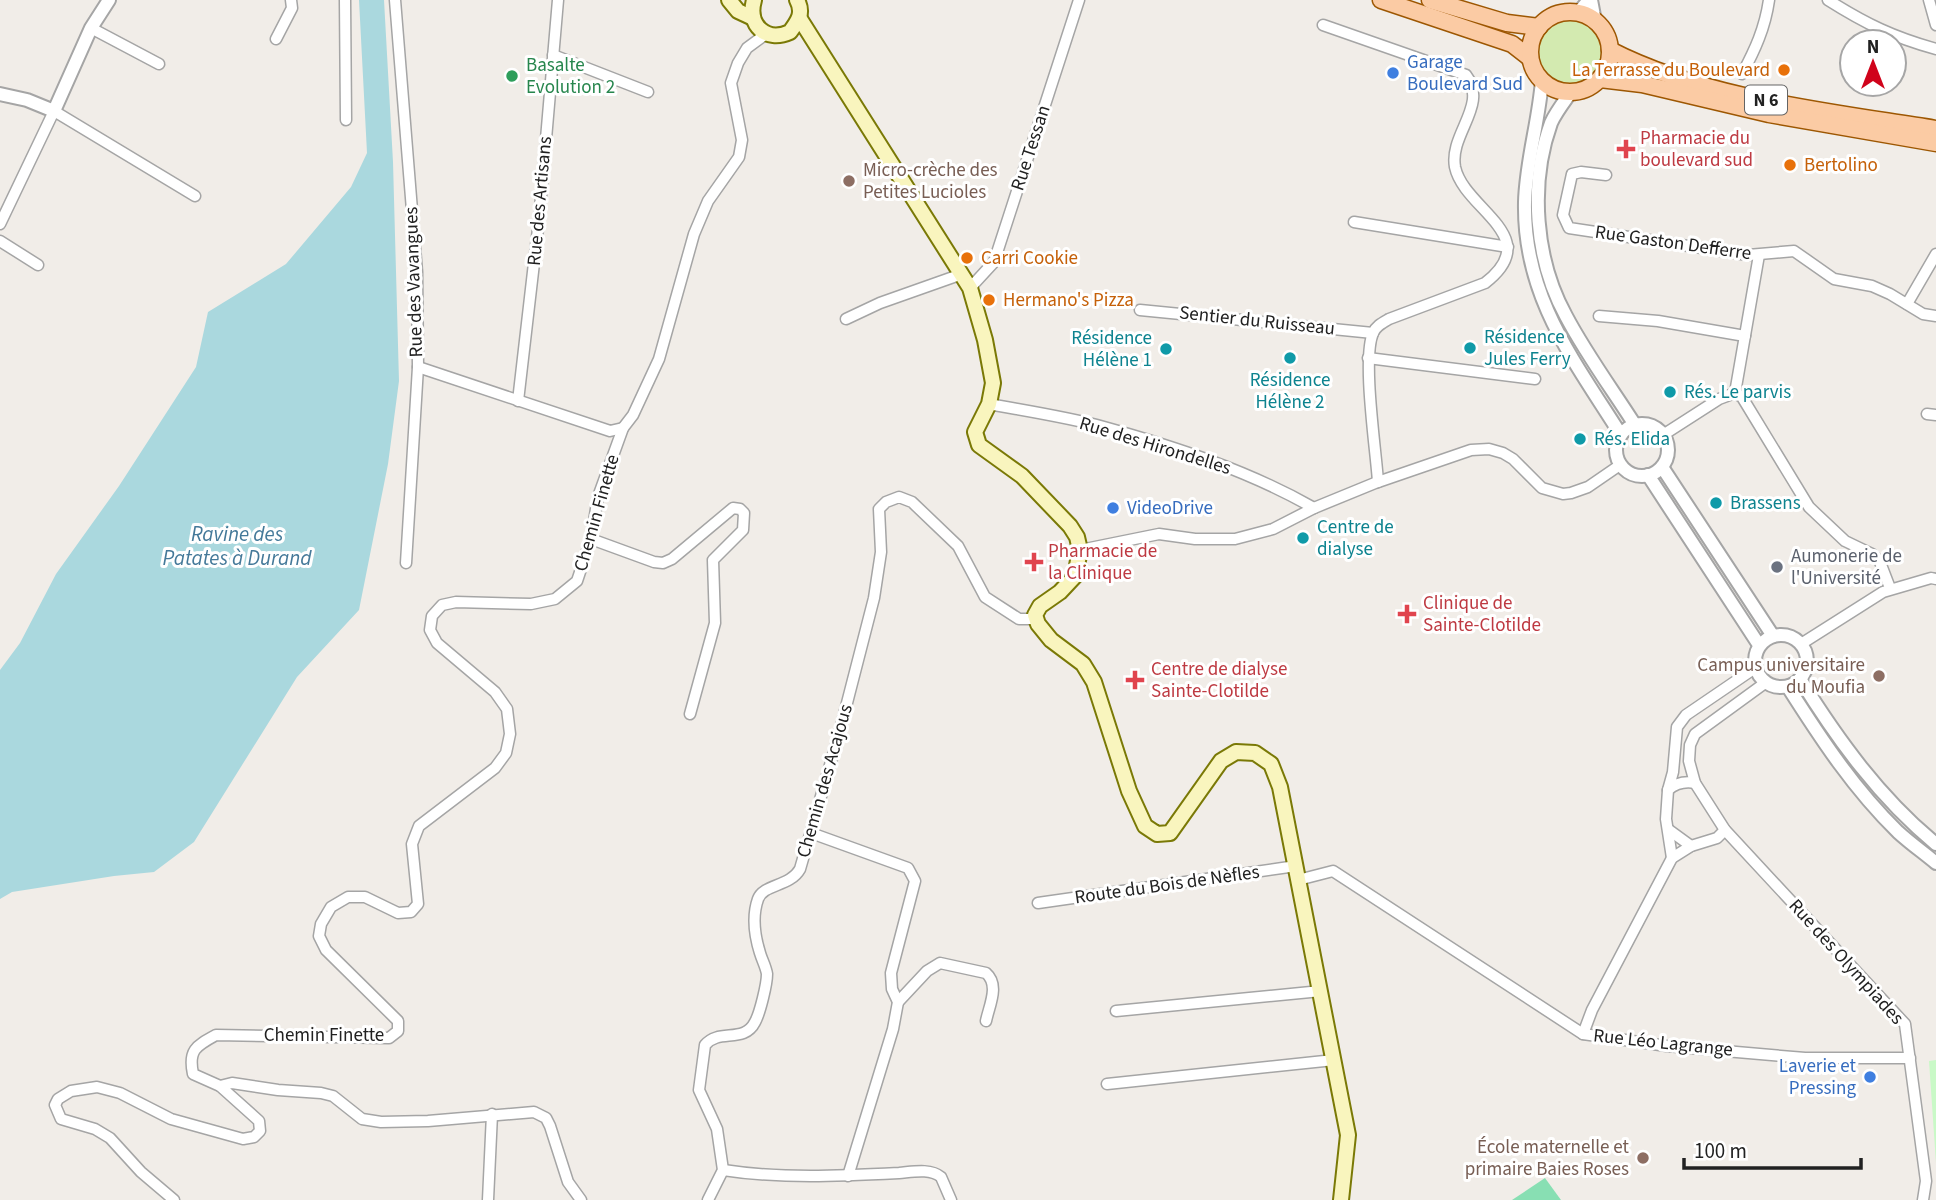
<svg xmlns="http://www.w3.org/2000/svg" width="1936" height="1200" viewBox="0 0 1936 1200" font-family="'Source Sans 3',sans-serif">
<style>
.grass{fill:#d3eab0}
.park{fill:#c9f9c7}
.pitch{fill:#88dfb3}
.water{fill:#aad8de}
.lines{fill:none;stroke-linecap:round;stroke-linejoin:round}
.minor-casing{stroke:#a5a5a5;stroke-width:13}
.tertiary-casing{stroke:#a5a5a5;stroke-width:16}
.secondary-casing{stroke:#7a7906;stroke-width:18}
.primary-casing{stroke:#9d5702;stroke-width:19}
.minor{stroke:#fff;stroke-width:10}
.tertiary{stroke:#fff;stroke-width:12}
.secondary{stroke:#f9f5be;stroke-width:14}
.primary{stroke:#fbcba4;stroke-width:16}
.food-dot{fill:#e8710a;stroke:#fff;stroke-width:2.5}
.shop-dot{fill:#3f7fe0;stroke:#fff;stroke-width:2.5}
.leisure-dot{fill:#2e9e5b;stroke:#fff;stroke-width:2.5}
.health-dot{fill:#e0444e;stroke:#fff;stroke-width:2.5}
.education-dot{fill:#8d6e63;stroke:#fff;stroke-width:2.5}
.culture-dot{fill:#0f9aa8;stroke:#fff;stroke-width:2.5}
.worship-dot{fill:#6b7280;stroke:#fff;stroke-width:2.5}
.labels{text-anchor:middle;dominant-baseline:central;stroke-width:6;stroke-linejoin:round;paint-order:stroke}
.shield{fill:#fff;stroke:#646464;stroke-width:2}
.shield-label{font-size:18px;font-weight:bold;fill:#212121}
.shop-label{font-size:19px;fill:#366cbe;stroke:#fff;text-anchor:start}
.leisure-label{font-size:19px;fill:#27864d;stroke:#fff;text-anchor:start}
.food-label{font-size:19px;fill:#c56008;stroke:#fff;text-anchor:start}
.health-label{font-size:19px;fill:#be3a42;stroke:#fff;text-anchor:start}
.street-label{font-size:19px;fill:#212121;stroke:#fff}
.education-label{font-size:19px;fill:#785e54;stroke:#fff;text-anchor:end}
.culture-label{font-size:19px;fill:#0d838f;stroke:#fff;text-anchor:start}
.worship-label{font-size:19px;fill:#5b616d;stroke:#fff;text-anchor:start}
.water-label{font-size:21px;font-style:italic;fill:#447999;stroke:#fff}
</style>
<rect width="100%" height="100%" fill="#f1ede8"/>
<circle class="grass" cx="1570" cy="52" r="33"/>
<path class="park" d="M1936 1060V1163L1929 1061Z"/>
<path class="pitch" d="M1545 1178 1561 1200H1512Z"/>
<path class="water" d="M359 0H384L393 162 399 381 388 464 359 610 297 677 194 842 154 872 114 876 12 892 0 899V670L20 643 56 574 119 486 196 367 208 312 286 264 351 187 367 153Z"/>
<g class="lines">
<g class="minor-casing">
<g id="minor">
<path d="M345 0 346 120"/>
<path d="M395 0 417 272 418 367 406 563"/>
<path d="M1828 0C1866 24 1893 37 1936 49"/>
<path d="M1929 0 1936 25"/>
<path d="M1323 25 1466 75C1489 105 1449 134 1455 167 1464 210 1546 236 1485 283L1389 319C1382 323 1376 326 1373 333 1362 359 1376 450 1378 482"/>
<path d="M91 28 159 64"/>
<path d="M276 39 292 8 291 0"/>
<path d="M553 55 648 92"/>
<path d="M1742 74C1755 50 1765 28 1769 0"/>
<path d="M1606 175 1581 172 1572 174 1563 215 1569 228 1748 255 1794 251 1834 279 1872 286 1890 294 1923 314 1936 316"/>
<path d="M1354 222 1508 247"/>
<path d="M0 224 54 111 195 196"/>
<path d="M0 241 38 265"/>
<path d="M970 288 994 262 1079 0"/>
<path d="M1907 304 1936 254"/>
<path d="M1140 310 1373 333"/>
<path d="M1599 316 1658 321 1745 336"/>
<path d="M846 319 880 303 962 274"/>
<path d="M1368 358 1535 379"/>
<path d="M418 367 610 431 623 428"/>
<path d="M1735 393 1742 397 1809 507 1845 541 1872 554 1880 562 1890 588"/>
<path d="M1735 393 1759 255"/>
<path d="M518 401 539 220 558 0"/>
<path d="M989 404C1027 411 1067 417 1104 427 1176 447 1249 471 1314 508"/>
<path d="M1927 414 1936 415"/>
<path d="M1663 435 1719 399 1735 393"/>
<path d="M591 539 654 562 663 563 672 559 733 508 740 509 744 513 743 530 713 560 715 623 690 714"/>
<path d="M1080 550 1159 534 1195 539H1235L1273 529 1314 508 1375 483 1471 450 1489 449 1503 453 1513 459 1542 488 1563 494 1571 493 1588 487 1620 465"/>
<path d="M1801 644 1883 592 1931 578 1936 579"/>
<path d="M1765 683 1695 734 1690 745 1689 761 1695 783 1725 830 1905 1024 1926 1181 1923 1200"/>
<path d="M1668 790 1673 772 1677 727 1686 715 1755 668"/>
<path d="M1669 830 1691 846"/>
<path d="M811 833 908 868 915 881 891 973 892 989 898 1002 893 1029 848 1176"/>
<path d="M1672 858 1666 819 1668 790C1676 783 1684 781 1695 783"/>
<path d="M1298 880 1333 871 1583 1034 1667 1046 1805 1058H1910"/>
<path d="M1038 903 1296 866"/>
<path d="M898 1002 927 971 940 963 986 973C1000 985 989 1006 986 1021"/>
<path d="M1116 1011 1321 991"/>
<path d="M1583 1034 1592 1010 1672 858 1691 846 1717 838 1725 830"/>
<path d="M1107 1084 1334 1060"/>
<path d="M220 1086 232 1083 278 1090 321 1093 333 1096 362 1119 381 1122 428 1121 534 1112 546 1118 550 1126 568 1182 581 1200"/>
<path d="M723 1170C781 1179 840 1176 899 1173 912 1172 930 1168 941 1177L951 1200"/>
<path d="M174 1200 141 1172 110 1138 95 1129 61 1119 55 1105 58 1099 71 1091 97 1087 120 1093 171 1119 243 1139 254 1137 260 1131 259 1121 220 1086 193 1074C188 1050 196 1046 216 1035L389 1038 398 1031V1021L326 950 319 936 321 924 331 907 348 897H365L398 913 411 912 418 904 412 844 419 826 495 768 506 753 510 734 507 709 495 692 437 643 430 630 432 616 442 605 456 602 531 604 555 599 577 581 591 539 598 497 623 428 633 415 659 359 694 234 708 201 739 157 742 140 731 83 738 63 747 48 766 34"/>
<path d="M488 1200 492 1114"/>
<path d="M708 1200 723 1170 717 1129 699 1090 705 1045C719 1028 744 1044 755 1022 760 1013 767 984 767 974 766 967 762 960 760 953 755 937 752 916 758 899 763 884 790 887 800 869L839 734 874 598 881 552 879 509 886 502 899 497 912 502 958 546 985 597 1019 619H1037"/>
</g>
</g>
<g class="tertiary-casing">
<g id="tertiary">
<path d="M1591 0 1595 21"/>
<path d="M1578 13 1589 0"/>
<path d="M1542 80C1539 121 1526 161 1525 202 1523 296 1573 359 1621 435"/>
<path d="M1571 92C1564 102 1556 112 1551 123 1529 184 1535 260 1566 316 1586 354 1612 389 1635 425"/>
<path d="M0 94 27 100 54 111 91 28 109 0"/>
<circle cx="1642" cy="450" r="26"/>
<path d="M1662 467 1773 636"/>
<path d="M1648 475 1759 645"/>
<circle cx="1781" cy="661" r="26"/>
<path d="M1800 679C1838 740 1880 798 1936 844"/>
<path d="M1788 687C1821 739 1854 789 1898 832 1910 843 1924 853 1936 863"/>
</g>
</g>
<g class="secondary-casing">
<g id="secondary">
<path d="M729 0 738 11 753 18"/>
<path d="M754 0C747 25 766 43 790 32 798 21 804 13 797 0"/>
<path d="M800 19 970 288 985 340 993 383 989 404 975 432 979 445 1022 476 1070 526 1077 537 1080 550 1075 576 1060 592 1040 606 1035 615 1038 624 1051 640 1083 664 1094 682 1129 791 1145 826 1157 834 1170 833 1221 761 1236 752 1255 753 1271 764 1280 787 1348 1135 1341 1200"/>
</g>
</g>
<g class="primary-casing">
<g id="primary">
<path d="M1381 0 1512 44 1530 58"/>
<path d="M1430 0 1507 23 1539 27"/>
<circle cx="1570" cy="52" r="40"/>
<path d="M1610 50C1705 99 1831 112 1936 129"/>
<path d="M1600 79 1642 84 1769 114 1936 143"/>
</g>
</g>
<use href="#minor" class="minor"/>
<use href="#tertiary" class="tertiary"/>
<use href="#secondary" class="secondary"/>
<use href="#primary" class="primary"/>
</g>
<g class="food-dot">
<circle cx="1784" cy="70" r="7"/>
<circle cx="1790" cy="165" r="7"/>
<circle cx="967" cy="258" r="7"/>
<circle cx="989" cy="300" r="7"/>
</g>
<g class="shop-dot">
<circle cx="1393" cy="73" r="7"/>
<circle cx="1113" cy="508" r="7"/>
<circle cx="1870" cy="1077" r="7"/>
</g>
<circle class="leisure-dot" cx="512" cy="76" r="7"/>
<g class="health-dot">
<path d="M1622.5 138.5h7v7h7v7h-7v7h-7v-7h-7v-7h7z"/>
<path d="M1030.5 551.5h7v7h7v7h-7v7h-7v-7h-7v-7h7z"/>
<path d="M1403.5 603.5h7v7h7v7h-7v7h-7v-7h-7v-7h7z"/>
<path d="M1131.5 669.5h7v7h7v7h-7v7h-7v-7h-7v-7h7z"/>
</g>
<g class="education-dot">
<circle cx="849" cy="181" r="7"/>
<circle cx="1879" cy="676" r="7"/>
<circle cx="1643" cy="1158" r="7"/>
</g>
<g class="culture-dot">
<circle cx="1470" cy="348" r="7"/>
<circle cx="1166" cy="349" r="7"/>
<circle cx="1290" cy="358" r="7"/>
<circle cx="1670" cy="392" r="7"/>
<circle cx="1580" cy="439" r="7"/>
<circle cx="1716" cy="503" r="7"/>
<circle cx="1303" cy="538" r="7"/>
</g>
<circle class="worship-dot" cx="1777" cy="567" r="7"/>
<g class="labels">
<rect class="shield" x="1745" y="85.5" width="42" height="29" rx="5"/>
<g class="shield-label">
<text x="1766" y="100">N 6</text>
</g>
<g class="shop-label">
<text x="1407" y="62">Garage<tspan x="1407" dy="22">Boulevard Sud</tspan></text>
<text x="1127" y="508">VideoDrive</text>
<text x="1856" y="1066" text-anchor="end">Laverie et<tspan x="1856" dy="22">Pressing</tspan></text>
</g>
<g class="leisure-label">
<text x="526" y="65">Basalte<tspan x="526" dy="22">Evolution 2</tspan></text>
</g>
<g class="food-label">
<text x="1770" y="70" text-anchor="end">La Terrasse du Boulevard</text>
<text x="1804" y="165">Bertolino</text>
<text x="981" y="258">Carri Cookie</text>
<text x="1003" y="300">Hermano's Pizza</text>
</g>
<g class="health-label">
<text x="1640" y="138">Pharmacie du<tspan x="1640" dy="22">boulevard sud</tspan></text>
<text x="1048" y="551">Pharmacie de<tspan x="1048" dy="22">la Clinique</tspan></text>
<text x="1423" y="603">Clinique de<tspan x="1423" dy="22">Sainte-Clotilde</tspan></text>
<text x="1151" y="669">Centre de dialyse<tspan x="1151" dy="22">Sainte-Clotilde</tspan></text>
</g>
<g class="street-label">
<text transform="translate(1031 148) rotate(-72)">Rue Tessan</text>
<text transform="translate(540 201) rotate(-85)">Rue des Artisans</text>
<text transform="translate(1673 243) rotate(8)">Rue Gaston Defferre</text>
<text transform="translate(414 282) rotate(-92)">Rue des Vavangues</text>
<text transform="translate(1257 321) rotate(6)">Sentier du Ruisseau</text>
<text transform="translate(1155 446) rotate(17)">Rue des Hirondelles</text>
<text transform="translate(597 513) rotate(-74)">Chemin Finette</text>
<text transform="translate(825 781) rotate(-74)">Chemin des Acajous</text>
<text transform="translate(1167 885) rotate(-8)">Route du Bois de Nèfles</text>
<text transform="translate(1846 962) rotate(48)">Rue des Olympiades</text>
<text x="324" y="1035">Chemin Finette</text>
<text transform="translate(1663 1043) rotate(6)">Rue Léo Lagrange</text>
</g>
<g class="education-label">
<text x="863" y="170" text-anchor="start">Micro-crèche des<tspan x="863" dy="22">Petites Lucioles</tspan></text>
<text x="1865" y="665">Campus universitaire<tspan x="1865" dy="22">du Moufia</tspan></text>
<text x="1629" y="1147">École maternelle et<tspan x="1629" dy="22">primaire Baies Roses</tspan></text>
</g>
<g class="culture-label">
<text x="1484" y="337">Résidence<tspan x="1484" dy="22">Jules Ferry</tspan></text>
<text x="1152" y="338" text-anchor="end">Résidence<tspan x="1152" dy="22">Hélène 1</tspan></text>
<text x="1290" y="380" text-anchor="middle">Résidence<tspan x="1290" dy="22">Hélène 2</tspan></text>
<text x="1684" y="392">Rés. Le parvis</text>
<text x="1594" y="439">Rés. Elida</text>
<text x="1730" y="503">Brassens</text>
<text x="1317" y="527">Centre de<tspan x="1317" dy="22">dialyse</tspan></text>
</g>
<g class="worship-label">
<text x="1791" y="556">Aumonerie de<tspan x="1791" dy="22">l'Université</tspan></text>
</g>
<g class="water-label">
<text x="237" y="534">Ravine des<tspan x="237" dy="24">Patates à Durand</tspan></text>
</g>
</g>
<g transform="translate(1873 63)"><circle r="33" fill="#ffffff" stroke="#a6a6a6" stroke-width="2"/>
<path d="M0-5L12 26L0 18L-12 26Z" fill="#d0031b"/>
<text y="-10" font-size="19" font-weight="bold" text-anchor="middle" fill="#212121">N</text>
</g>
<path d="M1684 1158v10h177v-10" fill="none" stroke="#212121" stroke-width="3.5"/>
<text x="1694" y="1158" font-size="21" fill="#212121" stroke="#ffffff" stroke-width="5" paint-order="stroke">100 m</text>
</svg>
